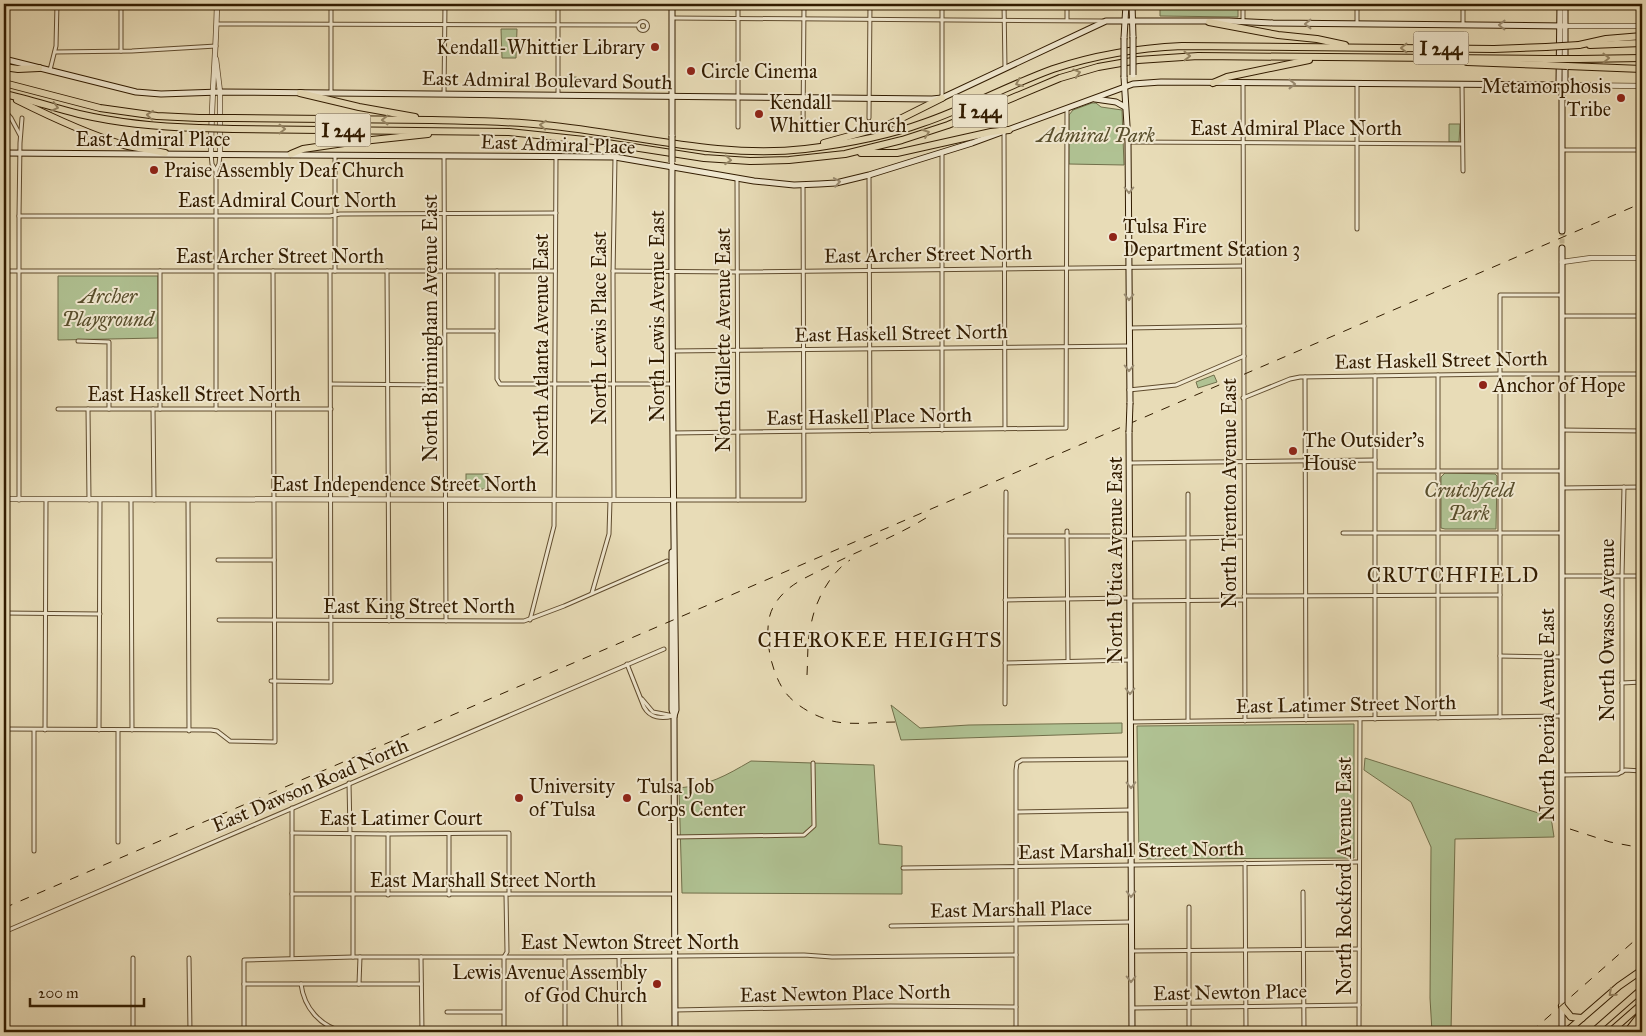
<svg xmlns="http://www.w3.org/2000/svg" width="1646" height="1036" viewBox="0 0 1646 1036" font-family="'IM FELL Great Primer',serif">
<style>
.green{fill:#b0c293;stroke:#716f4a}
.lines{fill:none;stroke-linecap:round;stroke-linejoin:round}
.secondary-tunnel{stroke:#c4b692;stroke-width:5;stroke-dasharray:5 2.5;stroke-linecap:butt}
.minor-casing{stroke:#604c2e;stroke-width:5}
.tertiary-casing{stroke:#604c2e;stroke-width:6}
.secondary-casing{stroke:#321c00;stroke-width:7}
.motorway-casing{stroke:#321c00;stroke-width:8}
.minor{stroke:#f0e8d0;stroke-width:3}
.tertiary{stroke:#f0e8d0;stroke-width:4.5}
.secondary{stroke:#f0e8d0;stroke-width:5}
.motorway{stroke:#e8dcb7;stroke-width:6}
.rail{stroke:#321c00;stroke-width:1;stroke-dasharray:9 9;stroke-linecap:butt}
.secondary-bridge-casing{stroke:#321c00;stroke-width:7;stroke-linecap:butt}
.motorway-bridge-casing{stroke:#321c00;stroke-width:8;stroke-linecap:butt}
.secondary-bridge{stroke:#f0e8d0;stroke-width:5}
.motorway-bridge{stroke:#e8dcb7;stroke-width:6}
.oneway{stroke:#9a8c72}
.oneway2{stroke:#968665}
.poi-dot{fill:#8f2418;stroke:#f0e8d0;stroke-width:2}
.labels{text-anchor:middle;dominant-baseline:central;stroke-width:4;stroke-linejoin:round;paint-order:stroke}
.shield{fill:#f0e8d0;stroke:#6b593e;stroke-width:1}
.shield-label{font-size:19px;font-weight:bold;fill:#321c00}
.poi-label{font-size:20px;fill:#321c00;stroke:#f0e8d0;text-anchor:start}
.street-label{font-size:20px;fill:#321c00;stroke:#f0e8d0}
.park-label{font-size:20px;font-style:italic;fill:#584e2c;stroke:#f0e8d0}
.neighbourhood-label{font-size:21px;letter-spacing:1px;fill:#321c00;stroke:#f0e8d0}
</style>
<rect width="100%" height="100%" fill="#e8dcb7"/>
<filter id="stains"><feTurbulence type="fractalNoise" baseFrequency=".004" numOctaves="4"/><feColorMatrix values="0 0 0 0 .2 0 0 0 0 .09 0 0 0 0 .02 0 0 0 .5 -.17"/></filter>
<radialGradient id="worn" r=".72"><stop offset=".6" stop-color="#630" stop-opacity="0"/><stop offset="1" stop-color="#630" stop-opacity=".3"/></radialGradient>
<g class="green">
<path d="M1160 4H1238V17L1160 16Z"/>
<path d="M501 29H517L516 58H502Z"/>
<rect x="565" y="77" width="11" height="11"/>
<path d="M1092 103H1096L1101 107 1122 110 1124 165 1069 164V115L1073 110Z"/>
<path d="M1449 124H1460L1459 142H1449Z"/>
<path d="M58 276H158V338L58 340Z"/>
<path d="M1214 375 1217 382 1198 388 1196 382Z"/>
<path d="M1445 473 1495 474 1497 476 1496 529H1445L1441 528V477Z"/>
<rect x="466" y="474" width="22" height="15"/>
<path d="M891 705 920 728 969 725 1122 723V733L901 740Z"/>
<path d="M1354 724V858L1139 859 1137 726Z"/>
<path d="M1365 758 1551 817 1554 837 1455 839 1451 1032H1432L1430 998 1431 847 1411 802 1364 770Z"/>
<path d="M751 761 874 765 879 844 902 846V894L682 893 679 788C710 785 725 776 751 761Z"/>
</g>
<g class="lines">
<path class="secondary-tunnel" d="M1562 231V248"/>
<g class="minor-casing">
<g id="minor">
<path d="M1004 4 1005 68"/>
<path d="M1067 4V20"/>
<path d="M1357 4V23"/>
<path d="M1463 4V25"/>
<path d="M673 18 1103 21"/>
<path d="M1243 21V4"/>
<circle cx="643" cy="26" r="4.5"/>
<path d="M217 24 638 25"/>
<path d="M121 51V4"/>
<path d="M55 52 132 51 216 46"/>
<path d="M50 70 56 46 57 4"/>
<path d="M1243 83 1245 721"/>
<path d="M1357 84V229"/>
<path d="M1462 85 1463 171"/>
<path d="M331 93V4"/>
<path d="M444 94 445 4"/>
<path d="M558 95V4"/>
<path d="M942 98V4"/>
<path d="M4 110 11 118 20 135"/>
<path d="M869 118 870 4"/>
<path d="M738 127V4"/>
<path d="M803 127 804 4"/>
<path d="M1004 132 1005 429"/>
<path d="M1128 142 1462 144"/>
<path d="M1562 150H1642"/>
<path d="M942 152V430"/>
<path d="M211 154 212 164 216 171V409"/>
<path d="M444 156 446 621"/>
<path d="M216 170 219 164 220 155"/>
<path d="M869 175 870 431"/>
<path d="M737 179 738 500"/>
<path d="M19 216H330L340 214 556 213"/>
<path d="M4 271H555"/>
<path d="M160 271V409"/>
<path d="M335 271V155"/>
<path d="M387 271 389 621"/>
<path d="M497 271V379L500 384H672"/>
<path d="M613 271 738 272 1243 266"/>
<path d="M1562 316H1642"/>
<path d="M1129 328 1244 326"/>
<path d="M445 331H497"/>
<path d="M78 341 109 342V409"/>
<path d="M673 351 1129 346"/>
<path d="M1375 376V719"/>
<path d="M1305 377 1306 720"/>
<path d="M331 384 444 385"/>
<path d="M1129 390 1176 385 1244 356"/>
<path d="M1243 398 1290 379 1300 377 1500 374H1642"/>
<path d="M58 409H331"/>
<path d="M88 409 89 500"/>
<path d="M153 409 154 500"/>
<path d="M1562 430 1642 431"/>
<path d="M673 433 1066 428 1067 109"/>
<path d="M1130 463 1375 460"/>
<path d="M1376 471H1562"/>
<path d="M1562 488 1642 487"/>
<path d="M614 499 613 276 615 157"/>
<path d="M19 500V216L20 143 22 118"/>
<path d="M131 500 132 730"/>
<path d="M188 500 189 731"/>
<path d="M673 500H804L803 185"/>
<path d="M1067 531 1068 661"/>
<path d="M1343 533H1561"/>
<path d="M1006 536H1129"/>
<path d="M1130 539 1243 537"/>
<path d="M218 560H274"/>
<path d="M1562 576H1642"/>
<path d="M592 593 609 534 610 500"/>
<path d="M1244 596 1500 595"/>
<path d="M1005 600 1130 598"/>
<path d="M1130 601 1244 600"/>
<path d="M4 613 100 614"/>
<path d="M219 620 524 621 564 606 667 561"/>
<path d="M530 620 554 526 556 157"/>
<path d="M1500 656 1562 657"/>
<path d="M1005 663 1130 660"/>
<path d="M627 664 644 707C650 718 662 719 673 716"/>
<path d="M271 681 331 682 330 271"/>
<path d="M1622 683 1642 682"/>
<path d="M642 699 653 712 674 716"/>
<path d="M1005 704 1006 492"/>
<path d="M1500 717V295H1562"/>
<path d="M1438 718V375"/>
<path d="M1188 721V494"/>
<path d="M1130 722 1562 716"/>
<path d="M4 729 211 730 217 731 230 741 275 742 273 271"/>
<path d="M45 730 46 500"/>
<path d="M99 730 100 500"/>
<path d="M118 730V842"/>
<path d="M1622 772V576L1624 487"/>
<path d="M1562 775 1618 774 1625 770 1642 771"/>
<path d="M349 783 350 833"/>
<path d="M292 808V957"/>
<path d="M1017 812 1130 810"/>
<path d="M292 833 388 834 509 833V894"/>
<path d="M353 834V957"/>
<path d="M449 834V895"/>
<path d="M674 837 804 835 814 826 813 763"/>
<path d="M34 851V730"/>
<path d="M1245 863 1246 1032"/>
<path d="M903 868 1359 862"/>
<path d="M1303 892 1304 1032"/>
<path d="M292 894H675"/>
<path d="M388 895V834"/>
<path d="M891 926 1131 922"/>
<path d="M4 932 664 649"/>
<path d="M1132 951 1359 949"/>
<path d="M421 957 422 1032"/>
<path d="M565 957V1032"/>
<path d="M619 957 620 1032"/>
<path d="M133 958V1032"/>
<path d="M189 958 190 1032"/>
<path d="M244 984H421"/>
<path d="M301 984C304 1008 320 1026 344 1032"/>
<path d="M359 984 360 957"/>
<path d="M1132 1008 1359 1005"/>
<path d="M675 1010 890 1006 1016 1007"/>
<path d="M447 1012H503"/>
<path d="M244 1032V960L353 957H565L804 955 832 957 1016 955"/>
<path d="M504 1032V957L507 952 506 895"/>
<path d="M1016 1032V770L1017 763 1022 760 1131 759"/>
<path d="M1189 1032V907"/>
<path d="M1359 1032 1360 719"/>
</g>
</g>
<g class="tertiary-casing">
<g id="tertiary">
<path d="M1565 26H1642"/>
<path d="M216 59 220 92V154"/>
<path d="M1562 85 1642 86"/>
<path d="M211 153C211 103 216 54 217 4"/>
<path d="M1562 262 1591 258H1642"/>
<path d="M4 499 673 500"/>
</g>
</g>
<g class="secondary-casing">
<g id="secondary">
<path d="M672 4V136"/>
<path d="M1132 4 1133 37"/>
<path d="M1560 4 1559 83 1562 85"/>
<path d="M1124 38 1126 4"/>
<path d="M4 59 136 92 161 94 220 92 932 99 942 98 1106 21H1229L1273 23 1565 26"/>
<path d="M1124 77 1128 142 1130 403"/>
<path d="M1562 85 1565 83V4"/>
<path d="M1095 99 1116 102 1125 107"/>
<path d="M4 153 615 157 754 181 794 185 819 184 836 183 869 175 972 143 1133 84 1161 82 1562 85"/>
<path d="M672 165C671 347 674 528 676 710L674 716 675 1032"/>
<path d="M1562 231V85"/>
<path d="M1129 432 1132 1032"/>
<path d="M672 552V710L674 716"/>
<path d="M1562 1032V248"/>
</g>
</g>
<g class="motorway-casing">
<g id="motorway">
<path d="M1209 22 1278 35 1317 39 1345 45"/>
<path d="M1579 45 1606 39 1642 36"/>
<path d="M1590 45 1642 43"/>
<path d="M1579 59 1642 58"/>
<path d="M1467 62 1546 65"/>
<path d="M1567 66 1642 69"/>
<path d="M4 67 18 69 39 68"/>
<path d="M4 83 100 108 157 116 199 118"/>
<path d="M1213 83 1227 77 1309 60"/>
<path d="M300 93 359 107 415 117"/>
<path d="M4 94C29 99 54 108 79 114 118 123 158 127 199 128"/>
<path d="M17 100C51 117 87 134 124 145 137 148 151 150 165 153"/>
<path d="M233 118C300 119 366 119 432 120 470 121 507 121 544 125 631 133 717 159 805 149 845 144 885 137 923 123 967 108 1009 85 1053 69 1095 55 1138 48 1182 46L1494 49 1546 47"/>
<path d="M233 129 509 132 594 141 704 158 750 161 789 160 845 154 902 140 948 125 1060 78 1098 67 1138 60 1198 56 1546 59"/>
<path d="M824 143 886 126 942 98"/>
<path d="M861 153H897L991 132 1009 130"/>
<path d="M291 154 303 149 344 143 428 134"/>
<path d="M1562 1006 1571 1017 1582 1018"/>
<path d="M1566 1032 1619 986 1642 970"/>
<path d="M1593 1032 1642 989"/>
<path d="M1610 1032 1642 1004"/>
<path d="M1627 1032 1642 1013"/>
</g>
</g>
<use href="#minor" class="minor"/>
<use href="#tertiary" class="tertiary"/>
<use href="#secondary" class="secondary"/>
<use href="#motorway" class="motorway"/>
<g class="rail">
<path d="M807 675C808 658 807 641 811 625 815 601 830 573 850 560"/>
<path d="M895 722C872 722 844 727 823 718 809 713 791 702 783 689 771 670 764 638 770 615 773 605 779 597 787 590 797 581 811 575 823 569 857 551 893 538 926 518"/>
<path d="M1570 829 1610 842 1642 848"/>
<path d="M4 908 1642 203"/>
<path d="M1531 1032 1642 934"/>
</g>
<g class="secondary-bridge-casing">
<g id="secondary-bridge">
<path d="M1133 37V75"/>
<path d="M1124 77V38"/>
<path d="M672 162V136"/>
<path d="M1129 432 1130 403"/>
</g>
</g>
<g class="motorway-bridge-casing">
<g id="motorway-bridge">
<path d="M1546 47 1579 45"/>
<path d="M1546 59H1579"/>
<path d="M1546 65 1567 66"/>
<path d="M199 118H233"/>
<path d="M199 128 233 129"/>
</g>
</g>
<use href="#secondary-bridge" class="secondary-bridge"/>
<use href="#motorway-bridge" class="motorway-bridge"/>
</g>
<defs><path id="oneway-chevron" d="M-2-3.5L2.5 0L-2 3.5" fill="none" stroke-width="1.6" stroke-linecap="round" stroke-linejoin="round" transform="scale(1.25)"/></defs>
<g class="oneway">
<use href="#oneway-chevron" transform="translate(1308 24) rotate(-180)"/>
<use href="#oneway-chevron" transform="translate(1502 25) rotate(-179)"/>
<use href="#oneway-chevron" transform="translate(1292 84)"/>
<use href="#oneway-chevron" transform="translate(837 182) rotate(-9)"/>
<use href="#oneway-chevron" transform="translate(1129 190) rotate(90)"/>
<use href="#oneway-chevron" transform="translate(1129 297) rotate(90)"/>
<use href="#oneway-chevron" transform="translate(1129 368) rotate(90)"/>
<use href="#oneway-chevron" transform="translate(1130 691) rotate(90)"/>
<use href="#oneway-chevron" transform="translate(1131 785) rotate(89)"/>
<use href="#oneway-chevron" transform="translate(1131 894) rotate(90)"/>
<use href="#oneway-chevron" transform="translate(1131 979) rotate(90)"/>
</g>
<g class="oneway2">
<use href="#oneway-chevron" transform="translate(1404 48) rotate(-180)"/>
<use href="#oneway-chevron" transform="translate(1187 56)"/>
<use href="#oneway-chevron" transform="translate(1606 58) rotate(-1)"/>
<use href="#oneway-chevron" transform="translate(1077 73) rotate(-17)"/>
<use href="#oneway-chevron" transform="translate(1019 83) rotate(157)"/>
<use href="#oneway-chevron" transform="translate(55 107) rotate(15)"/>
<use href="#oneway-chevron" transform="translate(150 115) rotate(-174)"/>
<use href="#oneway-chevron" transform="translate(385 120) rotate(-180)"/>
<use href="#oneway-chevron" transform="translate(543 125) rotate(-175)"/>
<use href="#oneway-chevron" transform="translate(282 129) rotate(1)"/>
<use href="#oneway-chevron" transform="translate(926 133) rotate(-20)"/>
<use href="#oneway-chevron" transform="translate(728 160) rotate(4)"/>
<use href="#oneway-chevron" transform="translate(1612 993) rotate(139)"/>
</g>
<g class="poi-dot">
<circle cx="655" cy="47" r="5"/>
<circle cx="691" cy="71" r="5"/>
<circle cx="1621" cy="98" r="5"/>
<circle cx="759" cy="114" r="5"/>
<circle cx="154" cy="170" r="5"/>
<circle cx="1113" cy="237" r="5"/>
<circle cx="1483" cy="385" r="5"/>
<circle cx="1293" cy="451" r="5"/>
<circle cx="519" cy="798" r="5"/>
<circle cx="627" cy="798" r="5"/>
<circle cx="657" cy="984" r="5"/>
</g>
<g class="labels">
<g class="shield">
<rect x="1413.5" y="31.5" width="55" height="33" rx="4"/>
<rect x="952.5" y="94.5" width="55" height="33" rx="4"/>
<rect x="315.5" y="113.5" width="55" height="33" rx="4"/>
</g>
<g class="shield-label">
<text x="1441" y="48">I 244</text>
<text x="980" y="111">I 244</text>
<text x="343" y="130">I 244</text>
</g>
<g class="poi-label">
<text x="645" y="47" text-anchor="end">Kendall-Whittier Library</text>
<text x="701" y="71">Circle Cinema</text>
<text x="1611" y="86" text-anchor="end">Metamorphosis<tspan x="1611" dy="23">Tribe</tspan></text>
<text x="769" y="102">Kendall<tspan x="769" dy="23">Whittier Church</tspan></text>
<text x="164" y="170">Praise Assembly Deaf Church</text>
<text x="1123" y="226">Tulsa Fire<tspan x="1123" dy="23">Department Station 3</tspan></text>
<text x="1493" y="385">Anchor of Hope</text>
<text x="1303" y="440">The Outsider's<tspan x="1303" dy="23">House</tspan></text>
<text x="529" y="786">University<tspan x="529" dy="23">of Tulsa</tspan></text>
<text x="637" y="786">Tulsa Job<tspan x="637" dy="23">Corps Center</tspan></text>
<text x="647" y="972" text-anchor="end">Lewis Avenue Assembly<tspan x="647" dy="23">of God Church</tspan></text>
</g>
<g class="street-label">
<text transform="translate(547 80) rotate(1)">East Admiral Boulevard South</text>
<text x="1296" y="128">East Admiral Place North</text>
<text x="153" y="139">East Admiral Place</text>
<text transform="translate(558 144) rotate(2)">East Admiral Place</text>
<text x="287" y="200">East Admiral Court North</text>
<text transform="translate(928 254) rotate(-1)">East Archer Street North</text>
<text x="280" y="256">East Archer Street North</text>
<text transform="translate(657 316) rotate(-90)">North Lewis Avenue East</text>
<text transform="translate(430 328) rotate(-90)">North Birmingham Avenue East</text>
<text transform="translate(599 328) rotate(-90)">North Lewis Place East</text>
<text transform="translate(901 333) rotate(-1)">East Haskell Street North</text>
<text transform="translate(723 340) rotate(-90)">North Gillette Avenue East</text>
<text transform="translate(541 345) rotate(-90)">North Atlanta Avenue East</text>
<text transform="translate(1441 360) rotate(-1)">East Haskell Street North</text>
<text x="194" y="394">East Haskell Street North</text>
<text transform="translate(869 416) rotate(-1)">East Haskell Place North</text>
<text x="404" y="484">East Independence Street North</text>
<text transform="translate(1229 493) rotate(-90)">North Trenton Avenue East</text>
<text transform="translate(1115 560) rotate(-90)">North Utica Avenue East</text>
<text x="419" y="606">East King Street North</text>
<text transform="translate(1607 630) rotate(-90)">North Owasso Avenue</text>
<text transform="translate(1346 704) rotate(-1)">East Latimer Street North</text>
<text transform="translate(1547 715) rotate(-90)">North Peoria Avenue East</text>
<text transform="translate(310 785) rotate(-23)">East Dawson Road North</text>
<text x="401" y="818">East Latimer Court</text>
<text transform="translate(1131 850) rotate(-1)">East Marshall Street North</text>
<text transform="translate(1344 876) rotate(-90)">North Rockford Avenue East</text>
<text x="483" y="880">East Marshall Street North</text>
<text transform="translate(1011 909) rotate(-1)">East Marshall Place</text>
<text x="630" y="942">East Newton Street North</text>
<text transform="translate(1230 992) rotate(-1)">East Newton Place</text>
<text transform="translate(845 993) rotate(-1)">East Newton Place North</text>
</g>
<g class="park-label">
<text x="1096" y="135">Admiral Park</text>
<text x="108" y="296">Archer<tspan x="108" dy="23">Playground</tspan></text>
<text x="1469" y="490">Crutchfield<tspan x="1469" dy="23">Park</tspan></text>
</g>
<g class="neighbourhood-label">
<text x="1453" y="575">CRUTCHFIELD</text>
<text x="880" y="640">CHEROKEE HEIGHTS</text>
</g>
</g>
<rect width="1646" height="1036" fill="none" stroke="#e8dcb7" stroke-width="20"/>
<rect x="5" y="5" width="1636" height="1026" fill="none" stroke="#321c00" stroke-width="2.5"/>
<rect x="10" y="10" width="1626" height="1016" fill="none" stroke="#321c00"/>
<path d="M30 998v8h114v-8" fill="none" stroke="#321c00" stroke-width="2.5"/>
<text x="38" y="998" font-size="15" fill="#321c00" stroke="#f0e8d0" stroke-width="4" paint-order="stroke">200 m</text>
<rect width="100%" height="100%" filter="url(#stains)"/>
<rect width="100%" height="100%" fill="url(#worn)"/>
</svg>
